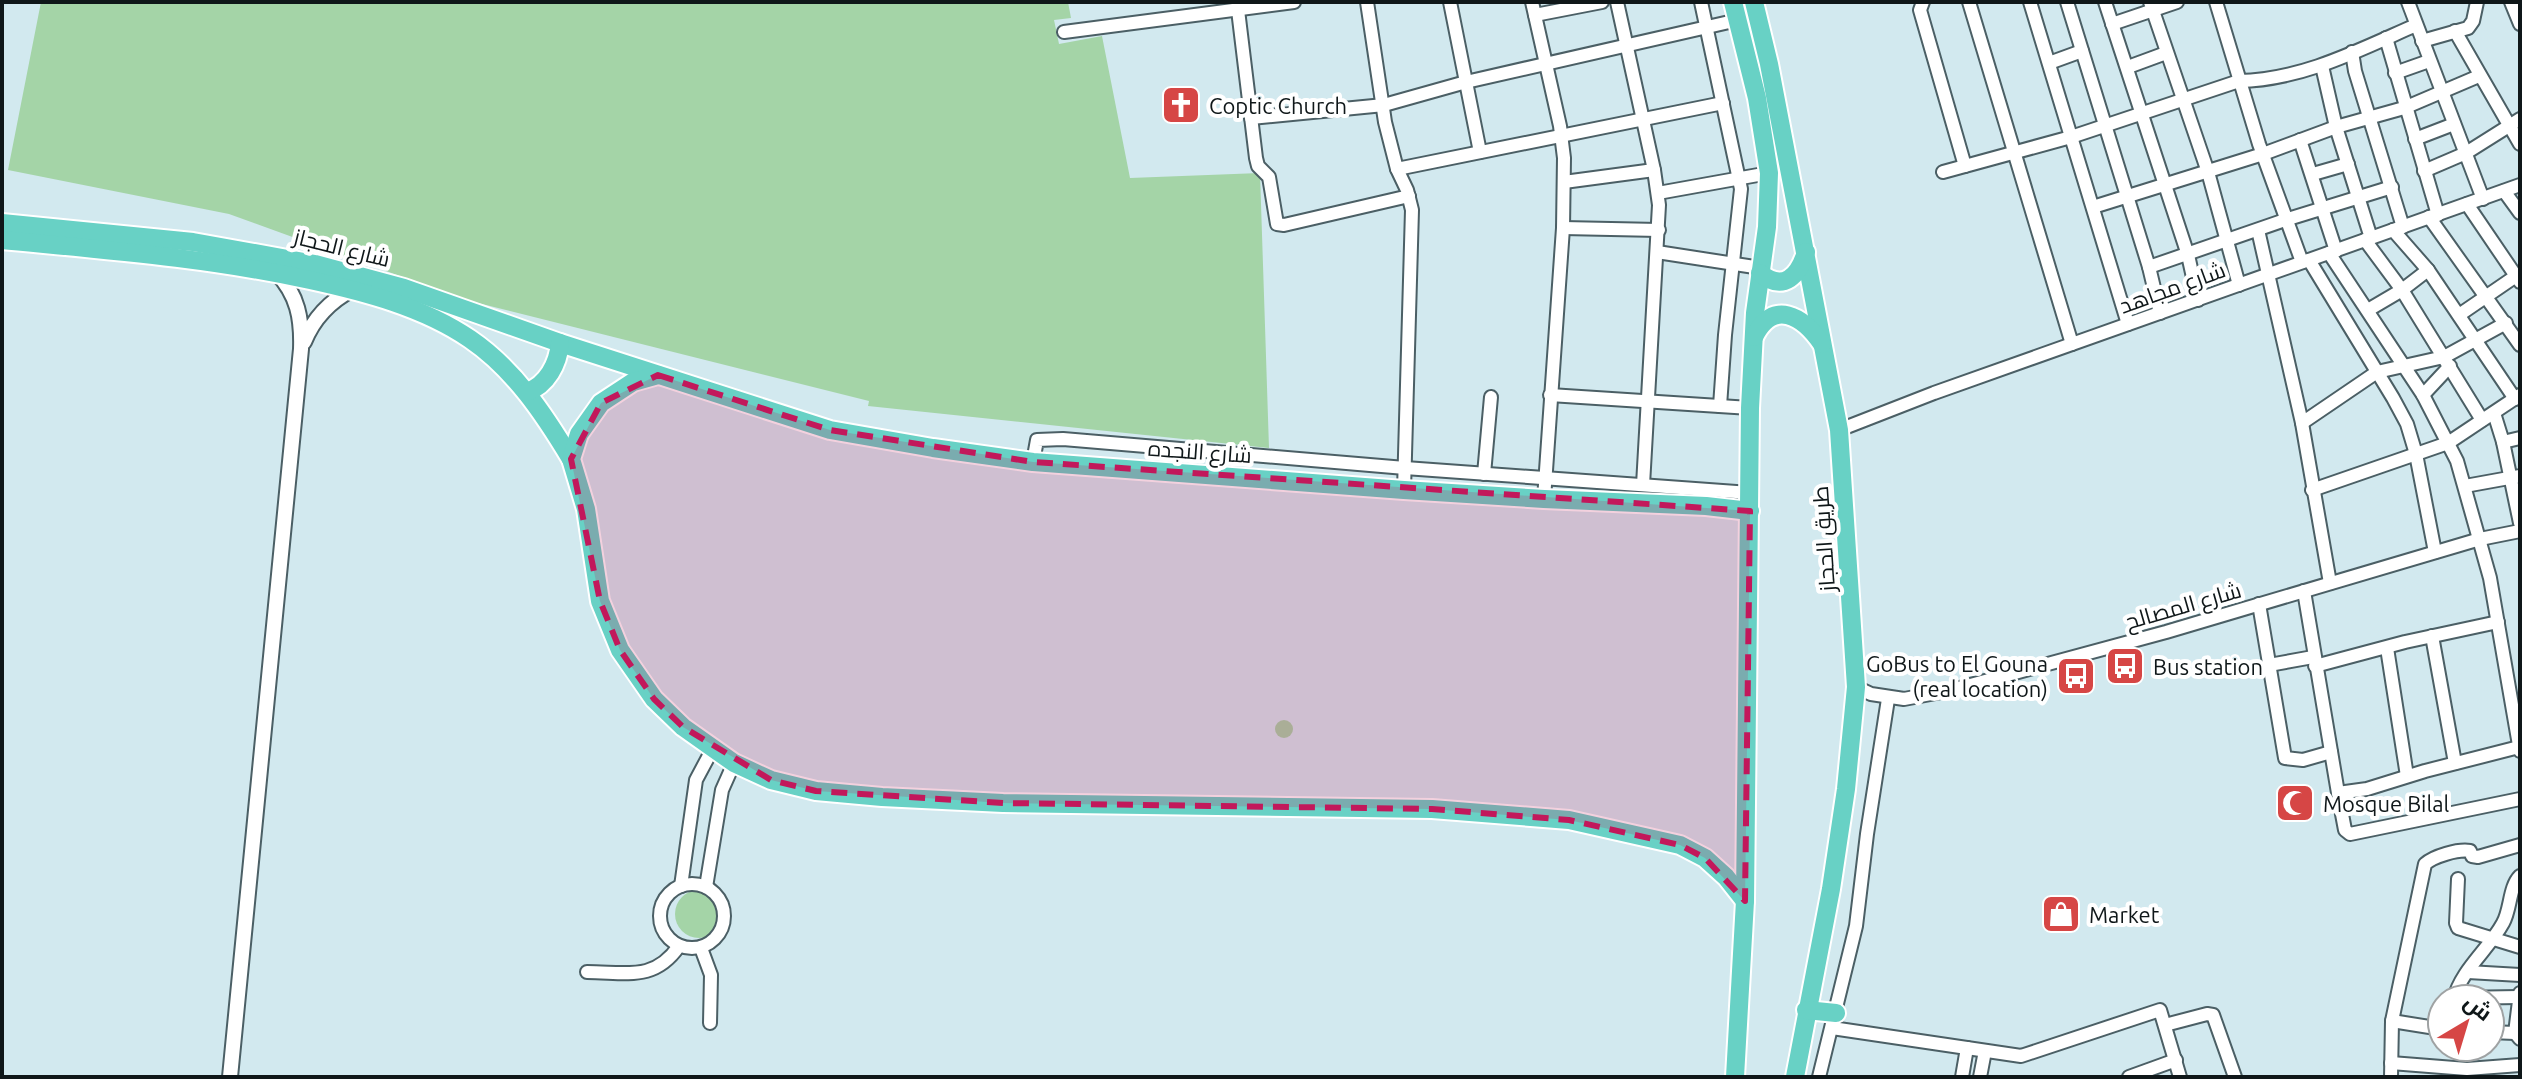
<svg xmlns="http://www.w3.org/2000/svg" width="2522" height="1079" viewBox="0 0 2522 1079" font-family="Ubuntu,Cairo,sans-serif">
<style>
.green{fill:#a4d4a7}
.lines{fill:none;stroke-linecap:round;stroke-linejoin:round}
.minor-casing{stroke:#4b5f65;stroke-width:16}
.tertiary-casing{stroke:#4b5f65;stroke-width:18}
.primary-casing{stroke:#fff;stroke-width:22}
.minor{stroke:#fff;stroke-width:12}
.tertiary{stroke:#fff;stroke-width:14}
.primary{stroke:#68d1c5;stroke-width:18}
.marked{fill:#c2185b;fill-opacity:0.2;stroke:#c2185b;stroke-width:6;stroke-dasharray:16 10;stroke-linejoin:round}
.labels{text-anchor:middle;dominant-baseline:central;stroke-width:8;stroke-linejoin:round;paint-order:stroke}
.poi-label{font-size:22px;fill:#0f1719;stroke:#fff;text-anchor:start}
.street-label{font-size:22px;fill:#0f1719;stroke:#fff}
</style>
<rect width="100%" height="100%" fill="#d2e9ef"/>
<g class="green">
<path d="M41 2H1068L1071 18 1054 20 1059 44 1102 36 1130 178 1260 173 1269 448 868 406 869 401 466 300 229 214 8 170Z"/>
<circle cx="1284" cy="729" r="9"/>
<circle cx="699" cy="914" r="24"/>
</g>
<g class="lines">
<g class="minor-casing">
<g id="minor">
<path d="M1367 2 1385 122 1397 169 1407 190 1412 210 1404 490"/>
<path d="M1450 2 1480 152"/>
<path d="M1532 2 1560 126 1564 158 1563 228 1544 499"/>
<path d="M1617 2 1654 170 1659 205 1643 485"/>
<path d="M1701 2 1741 189 1725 335 1720 406"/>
<path d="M1923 2 1920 10 1965 166"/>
<path d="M1969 2 2072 344"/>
<path d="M2030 2 2128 324"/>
<path d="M2067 2 2149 267 2160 313"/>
<path d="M2105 2 2188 255 2198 300"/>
<path d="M2150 2 2208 172 2239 285"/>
<path d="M2216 2 2259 144 2302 262"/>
<path d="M2408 2 2483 199"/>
<path d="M2511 2 2520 24"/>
<path d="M1238 10 1256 158 1258 166 1269 177 1277 224 1284 225 1409 196"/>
<path d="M1535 15 1602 2"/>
<path d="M2112 24 2177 2"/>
<path d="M2455 31 2520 144"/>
<path d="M1064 32 1294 2"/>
<path d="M2386 38 2438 215"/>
<path d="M2422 41 2468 28 2473 21 2477 2"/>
<path d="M2352 52 2355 71 2403 227"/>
<path d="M2049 63 2082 51"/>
<path d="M2322 66 2336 127 2371 238"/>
<path d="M2128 67 2166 53"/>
<path d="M2395 73 2429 61"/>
<path d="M1251 118 1384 105 1466 82 1738 20"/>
<path d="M2415 139 2454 124"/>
<path d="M2300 140 2336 251"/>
<path d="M1397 169 1723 103"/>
<path d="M2424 171 2466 153 2520 119"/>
<path d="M1943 172 2071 137 2239 81C2302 80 2359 50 2416 25"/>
<path d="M2313 174 2348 164"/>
<path d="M1564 182 1654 170"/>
<path d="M2504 191 2520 213"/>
<path d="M1658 193 1769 173"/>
<path d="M2467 204 2520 282"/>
<path d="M2093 207 2263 154 2336 127 2404 108 2479 76"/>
<path d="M2429 217 2520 345"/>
<path d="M1563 228 1659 230"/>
<path d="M2258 230 2302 423 2330 583"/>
<path d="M2393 230 2428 270 2515 399"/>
<path d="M2365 240 2402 290 2482 420"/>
<path d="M1657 252 1761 268"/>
<path d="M2329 253 2423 395 2457 461 2490 578 2520 751"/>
<path d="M2309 260 2393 398 2407 424 2416 454 2435 552"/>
<path d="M2149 267 2288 219 2392 187"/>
<path d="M2368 310 2402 290 2428 270"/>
<path d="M2459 315 2516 276"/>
<path d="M1550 395 1750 408"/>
<path d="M2423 395 2450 366"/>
<path d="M2494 413 2503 442 2520 523"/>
<path d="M2302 423 2377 372 2444 357 2506 323"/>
<path d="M1839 430 1934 393 2520 185"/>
<path d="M2503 442 2520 438"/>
<path d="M1033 462 1037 440 1063 439 1405 468 1750 493"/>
<path d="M1484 474 1491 397"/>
<path d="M2465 486 2520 476"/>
<path d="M2312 490 2448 443 2520 395"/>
<path d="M2304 591 2338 793 2367 789 2425 771 2519 747"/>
<path d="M2259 604 2285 758 2303 760 2331 752"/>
<path d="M2432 636 2455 763"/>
<path d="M2387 648 2407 776"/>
<path d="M2269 665 2313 657"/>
<path d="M2315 666 2405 642 2498 622"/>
<path d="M1856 687 1871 694 1904 699 1952 690 2166 632 2480 539 2520 531"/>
<path d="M2338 793 2345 830 2350 834 2520 799"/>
<path d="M2458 879 2456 923 2458 928 2520 947"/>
<circle cx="692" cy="916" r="32"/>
<path d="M681 886 696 780 712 750"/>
<path d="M706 887 722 790 734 763"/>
<path d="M701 948 711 975 710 1023"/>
<path d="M587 972C626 972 654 982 679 946"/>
<path d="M2468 972 2520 975"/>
<path d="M2520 993 2515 1033 2520 1039"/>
<path d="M2454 998 2519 997"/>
<path d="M2454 999C2461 970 2489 949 2503 923 2511 909 2509 887 2520 876"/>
<path d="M2392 1021 2442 1029"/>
<path d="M2165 1025 2207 1014 2213 1015 2235 1077"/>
<path d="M1832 1028 2021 1056 2160 1010 2180 1077"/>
<path d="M2490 1032 2515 1033"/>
<path d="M2391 1063 2467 1069 2520 1065"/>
<path d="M1819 1077 1856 926 1867 834 1888 699"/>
<path d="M1962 1077 1967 1048"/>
<path d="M1980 1077 1985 1051"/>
<path d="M2129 1077 2176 1060"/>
<path d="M2391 1077 2392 1021 2425 864C2434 856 2458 849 2470 851L2472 856 2478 857 2520 845"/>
</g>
</g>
<g class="tertiary-casing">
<g id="tertiary">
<path d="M304 342C314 317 330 301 353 289"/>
<path d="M230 1077 301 349C302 319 298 295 276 272"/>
</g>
</g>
<g class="primary-casing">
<g id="primary">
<path d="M1733 2 1757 98 1769 173 1767 227 1755 313 1750 408 1745 901 1735 1077"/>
<path d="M1754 2 1769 64 1839 430 1856 687 1846 789 1831 889 1795 1077"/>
<path d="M2 223 193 242 315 264 404 288 560 343 830 430 933 448 1033 462 1404 490 1544 499 1706 506 1750 511"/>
<path d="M2 240C105 250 209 258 310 280 365 292 423 307 470 339 514 369 544 414 571 459"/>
<path d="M1760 273C1784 293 1799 275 1806 252"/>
<path d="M1754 337C1773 298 1803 316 1822 344"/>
<path d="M658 375 633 382 601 403 579 434 571 459 586 509 600 601 620 650 654 699 683 727 734 763 771 780 816 791 882 797 1003 803 1432 809 1569 820 1680 845 1705 858 1726 877 1745 901"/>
<path d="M527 392C547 385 558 364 560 343"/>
<path d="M1806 1010 1836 1013"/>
</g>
</g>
<use href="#minor" class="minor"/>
<use href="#tertiary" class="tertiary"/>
<use href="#primary" class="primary"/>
</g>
<path class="marked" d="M658 375 830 430 1033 462 1750 511 1745 901 1705 858 1680 845 1569 820 1432 809 1003 803 816 791 771 780 683 727 654 699 620 650 600 601 571 459 601 403Z"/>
<defs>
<g id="church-square" transform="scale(2)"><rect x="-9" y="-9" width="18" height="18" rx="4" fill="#d64645" stroke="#fff"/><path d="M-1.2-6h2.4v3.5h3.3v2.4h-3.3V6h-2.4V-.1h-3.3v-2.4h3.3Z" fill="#fff"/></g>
<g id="bus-square" transform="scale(2)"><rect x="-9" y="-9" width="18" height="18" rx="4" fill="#d64645" stroke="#fff"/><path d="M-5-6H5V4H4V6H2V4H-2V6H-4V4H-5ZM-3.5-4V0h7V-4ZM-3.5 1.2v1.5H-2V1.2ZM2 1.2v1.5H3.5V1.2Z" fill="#fff"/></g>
<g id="mosque-square" transform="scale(2)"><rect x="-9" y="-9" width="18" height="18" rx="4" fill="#d64645" stroke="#fff"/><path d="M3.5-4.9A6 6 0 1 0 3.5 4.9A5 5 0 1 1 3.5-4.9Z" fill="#fff"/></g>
<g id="shop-square" transform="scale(2)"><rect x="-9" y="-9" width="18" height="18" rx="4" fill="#d64645" stroke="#fff"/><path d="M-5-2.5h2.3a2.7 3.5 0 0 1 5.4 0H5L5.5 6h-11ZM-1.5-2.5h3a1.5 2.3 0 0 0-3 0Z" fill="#fff"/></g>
</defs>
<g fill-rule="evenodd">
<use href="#church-square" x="1181" y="105"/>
<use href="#bus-square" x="2125" y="666"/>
<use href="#bus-square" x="2076" y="676"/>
<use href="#mosque-square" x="2295" y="803"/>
<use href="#shop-square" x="2061" y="914"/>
</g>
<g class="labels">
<g class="poi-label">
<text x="1209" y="105">Coptic Church</text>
<text x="2048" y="663" text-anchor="end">GoBus to El Gouna<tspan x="2048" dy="25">(real location)</tspan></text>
<text x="2153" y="666">Bus station</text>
<text x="2323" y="803">Mosque Bilal</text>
<text x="2089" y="914">Market</text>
</g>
<g class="street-label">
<text transform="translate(342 247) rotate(14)">شارع الحجاز</text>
<text transform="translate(2172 287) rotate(-20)">شارع مجاهد</text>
<text transform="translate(1200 451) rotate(4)">شارع النجده</text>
<text transform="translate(1823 539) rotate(-94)">طريق الحجاز</text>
<text transform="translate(2183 605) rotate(-16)">شارع المصالح</text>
</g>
</g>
<rect width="2522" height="1079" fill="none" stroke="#0f1719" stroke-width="8"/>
<g transform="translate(2466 1023) rotate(38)"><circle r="38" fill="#ffffff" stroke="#9fa2a3" stroke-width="2"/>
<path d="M0-6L14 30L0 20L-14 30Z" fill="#d64645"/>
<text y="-12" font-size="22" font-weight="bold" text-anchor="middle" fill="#0f1719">ش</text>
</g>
</svg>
